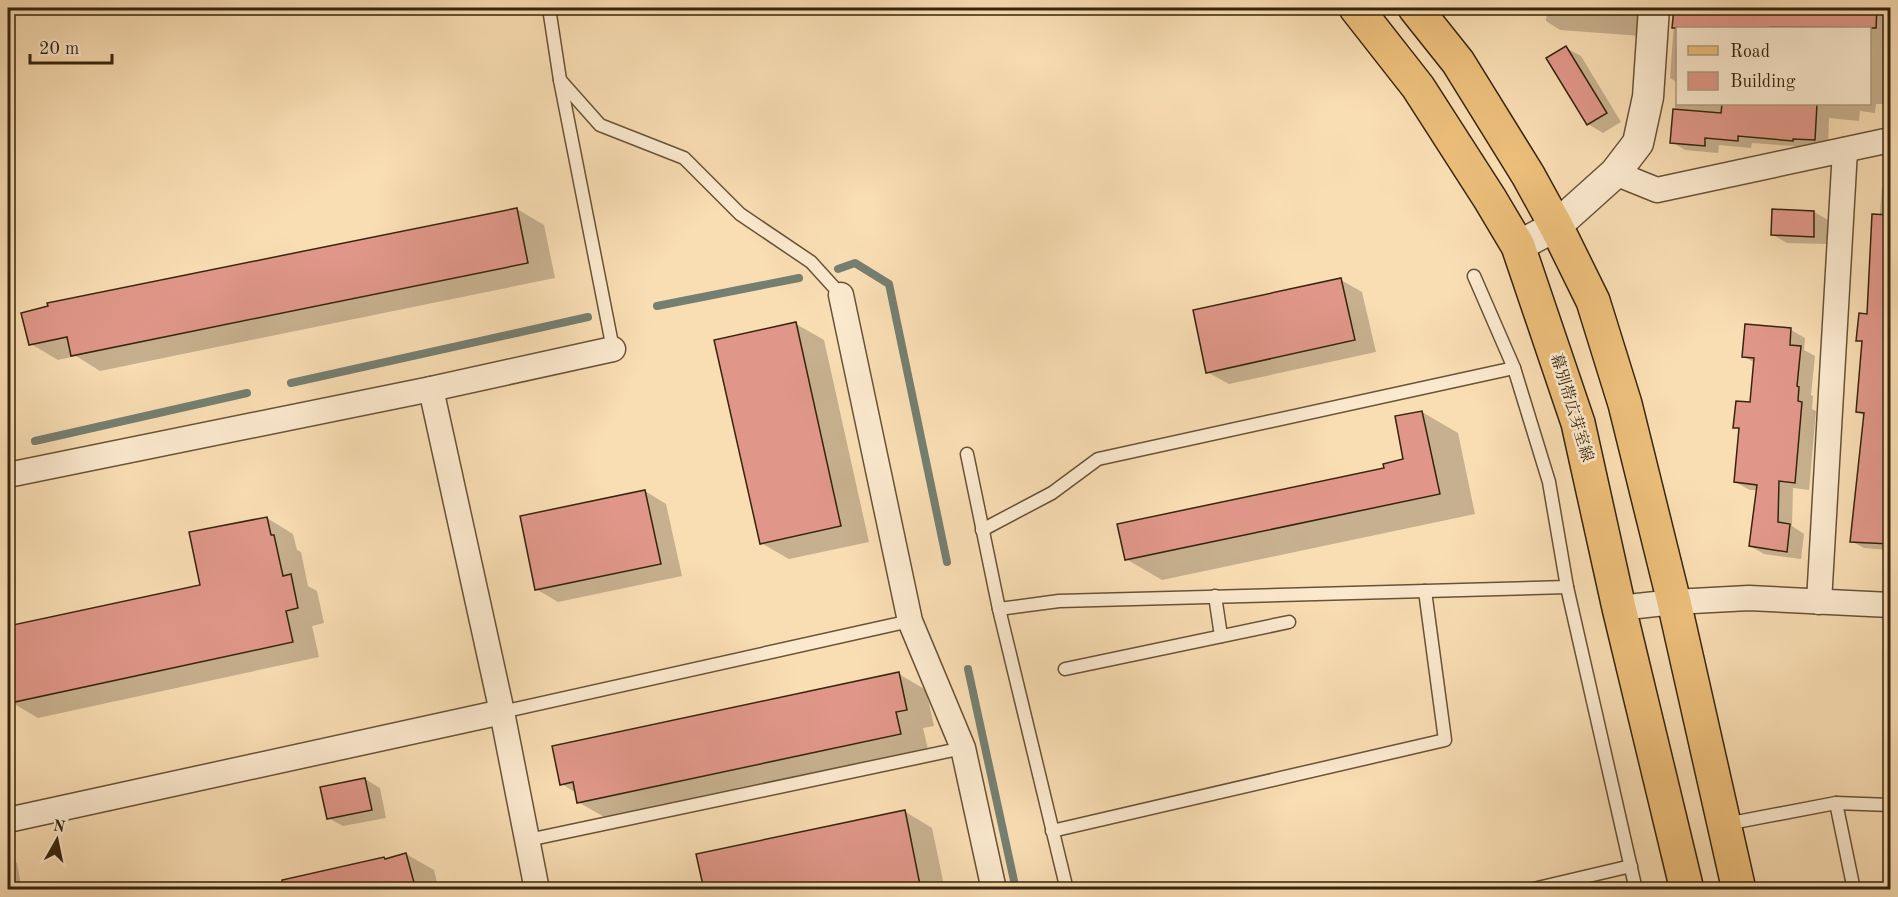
<svg xmlns="http://www.w3.org/2000/svg" width="1898" height="897" viewBox="0 0 1898 897" font-family="'Old Standard TT','Noto Serif JP',serif">
<style>
.shadow{fill:#0003;fill-rule:evenodd}
.lines{fill:none;stroke-linecap:round;stroke-linejoin:round}
.stream{stroke:#757f71;stroke-width:8}
.building{fill:#e09789;stroke:#36250d;stroke-width:1.5}
.service-casing{stroke:#675336;stroke-width:15}
.minor-casing{stroke:#675336;stroke-width:27}
.tertiary-casing{stroke:#675336;stroke-width:33}
.primary-casing{stroke:#36250d;stroke-width:36}
.service{stroke:#fbe9ce;stroke-width:12}
.minor{stroke:#fbe9ce;stroke-width:24}
.tertiary{stroke:#fbe9ce;stroke-width:30}
.primary{stroke:#ecbe7a;stroke-width:33}
.labels{text-anchor:middle;dominant-baseline:central;stroke-width:5;stroke-linejoin:round;paint-order:stroke}
.street-label{font-size:16px;fill:#36250d;stroke:#fbe9ce}
</style>
<rect width="100%" height="100%" fill="#f9ddb3"/>
<filter id="stains"><feTurbulence type="fractalNoise" baseFrequency=".00333" numOctaves="4"/><feColorMatrix values="0 0 0 0 .2 0 0 0 0 .09 0 0 0 0 .02 0 0 0 .5 -.17"/></filter>
<radialGradient id="worn" r=".72"><stop offset=".6" stop-color="#630" stop-opacity="0"/><stop offset="1" stop-color="#630" stop-opacity=".3"/></radialGradient>
<g class="shadow">
<path d="M1547 8H1644L1642 36 1560 30 1546 21Z"/>
<path d="M1675 8H1878L1890 11V104H1876L1875 113 1860 111 1859 121 1829 118 1828 147 1806 146V147L1752 143 1751 148 1719 145 1718 153 1685 150 1672 142 1677 82 1670 78ZM1678 28H1870V104H1678Z"/>
<path d="M1566 48 1581 56 1621 122 1603 133 1588 124 1548 59Z"/>
<path d="M1882 186 1890 187V572L1885 569 1886 550 1864 548 1851 541 1865 416 1857 411 1864 343 1858 340 1869 316 1877 253Z"/>
<path d="M517 209 544 225 555 278 100 371 76 356 58 360 31 344Z"/>
<path d="M1814 212 1828 220 1827 244 1787 243 1773 235Z"/>
<path d="M1341 280 1362 292 1376 352 1229 384 1207 372Z"/>
<path d="M796 324 824 340 869 542 789 559 761 543Z"/>
<path d="M1791 330 1805 338 1804 350 1815 356 1811 395 1813 396 1812 409 1816 411 1809 490 1793 488 1792 526 1804 534 1801 559 1764 554 1750 546 1758 490H1750L1735 482 1740 430 1735 427 1751 404 1755 363 1743 356Z"/>
<path d="M1422 412 1458 433 1475 514 1162 580 1126 559 1386 469 1405 460Z"/>
<path d="M645 491 666 504 682 576 558 602 536 589Z"/>
<path d="M267 518 293 534 297 550 301 552 308 586 317 591 324 623 312 626 319 657 38 718 11 702 8 684V627L201 586Z"/>
<path d="M899 674 926 690 934 726 923 728 928 749 606 818 578 802 576 793 562 784Z"/>
<path d="M365 779 380 788 386 818 343 826 328 818Z"/>
<path d="M904 811 932 828 945 890H706Z"/>
<path d="M406 854 434 870 439 890H248Z"/>
<path d="M8 858 17 863 22 890H8Z"/>
</g>
<g class="lines">
<g class="stream">
<path d="M838 269 855 263 889 284 947 562"/>
<path d="M657 306 799 278"/>
<path d="M291 383 588 317"/>
<path d="M35 441 247 393"/>
<path d="M968 669 1016 890"/>
</g>
</g>
<g class="building">
<path d="M1674 8H1877L1876 28 1770 27V28H1672Z"/>
<path d="M1566 46 1607 113 1587 125 1546 58Z"/>
<path d="M1722 104H1817L1815 140 1793 139V141L1738 136V141L1705 138V146L1670 143 1673 109 1721 113Z"/>
<path d="M517 208 528 263 71 356 67 337 29 345 21 313 48 306 47 303Z"/>
<path d="M1772 209 1814 211V237L1771 235Z"/>
<path d="M1872 214 1890 215V544L1850 542 1864 413 1856 412 1862 341H1856L1859 313 1867 314Z"/>
<path d="M1341 278 1355 340 1206 373 1193 310Z"/>
<path d="M796 322 841 526 760 544 714 340Z"/>
<path d="M1745 324 1791 328 1790 345 1801 346 1797 386 1799 387 1798 401 1802 402 1795 483 1779 481 1778 522 1790 524 1787 552 1749 546 1757 485 1734 482 1739 428H1733L1736 401 1750 402 1754 358 1742 357Z"/>
<path d="M1422 411 1440 494 1125 560 1117 524 1384 468 1383 464 1403 459 1395 416Z"/>
<path d="M645 490 661 564 535 590 520 516Z"/>
<path d="M267 517 271 535H274L283 576 291 574 298 608 286 611 293 642 10 703 8 691V626L200 585 189 532Z"/>
<path d="M899 672 907 710 896 712 901 734 577 803 573 782 560 785 552 746Z"/>
<path d="M365 778 372 810 327 819 320 787Z"/>
<path d="M905 810 921 890H704L696 854Z"/>
<path d="M406 853 416 890H283L282 880 384 857 385 859Z"/>
</g>
<g class="lines">
<g class="service-casing">
<g id="service">
<path d="M549 8 560 80 613 349"/>
<path d="M560 80 600 125 684 158 740 214 811 262 841 295"/>
<path d="M1474 276 1514 368 1549 482 1567 587 1636 890"/>
<path d="M967 454 999 609 1067 890"/>
<path d="M982 530 1052 493 1098 459 1514 368"/>
<path d="M1215 596 1221 636"/>
<path d="M999 609 1059 601 1567 587"/>
<path d="M1065 669 1289 622"/>
<path d="M502 712 910 621"/>
<path d="M1836 803 1854 890"/>
<path d="M1726 824 1836 803 1890 805"/>
<path d="M1052 831 1445 740 1425 591"/>
<path d="M528 840 963 748"/>
<path d="M1529 890 1631 866"/>
</g>
</g>
<g class="minor-casing">
<g id="minor">
<path d="M1615 173 1657 190 1890 140"/>
<path d="M841 295 910 621 963 748 994 890"/>
<path d="M431 389 502 712 537 890"/>
<path d="M8 475 431 389 613 349"/>
<path d="M1819 602 1845 150"/>
<path d="M1619 608 1674 602 1749 598 1890 605"/>
<path d="M8 820 502 712"/>
</g>
</g>
<g class="tertiary-casing">
<path id="tertiary" d="M1518 246 1556 226 1615 173 1638 143 1648 97 1654 8"/>
</g>
<g class="primary-casing">
<g id="primary">
<path d="M1356 8 1418 87 1490 199 1518 246 1578 423 1619 608 1687 890"/>
<path d="M1415 8 1458 62 1528 175 1556 226 1593 301 1625 404 1674 602 1739 890"/>
</g>
</g>
<use href="#service" class="service"/>
<use href="#minor" class="minor"/>
<use href="#tertiary" class="tertiary"/>
<use href="#primary" class="primary"/>
</g>
<g class="labels">
<g class="street-label">
<text transform="translate(1571 408) rotate(73)">幕別帯広芽室線</text>
</g>
</g>
<rect width="1898" height="897" fill="none" stroke="#f9ddb3" stroke-width="30"/>
<rect x="9" y="9" width="1880" height="879" fill="none" stroke="#36250d" stroke-width="3"/>
<rect x="15" y="15" width="1868" height="867" fill="none" stroke="#36250d" stroke-width="1.5"/>
<rect x="1676" y="27" width="195" height="78" fill="#fbe9ce" stroke="#ac9b81" stroke-width="1.5"/>
<rect x="1688" y="46" width="30" height="9" fill="#ecbe7a" stroke="#ac9b81" stroke-width="1.5"/>
<text x="1730" y="57" font-size="18" fill="#36250d">Road</text>
<rect x="1688" y="72" width="30" height="18" fill="#e09789" stroke="#ac9b81" stroke-width="1.5"/>
<text x="1730" y="87" font-size="18" fill="#36250d">Building</text>
<g transform="translate(57 840) rotate(9)" stroke="#fbe9ce" stroke-width="4.5" paint-order="stroke">
<path d="M0-4.5L10 22L0 15L-10 22Z" fill="#36250d"/>
<text y="-9" font-size="16" font-weight="bold" text-anchor="middle" fill="#36250d">N</text>
</g>
<path d="M30 54v9h82v-9" fill="none" stroke="#36250d" stroke-width="3"/>
<text x="39" y="54" font-size="18" fill="#36250d" stroke="#fbe9ce" stroke-width="4.5" paint-order="stroke">20 m</text>
<rect width="100%" height="100%" filter="url(#stains)"/>
<rect width="100%" height="100%" fill="url(#worn)"/>
</svg>
